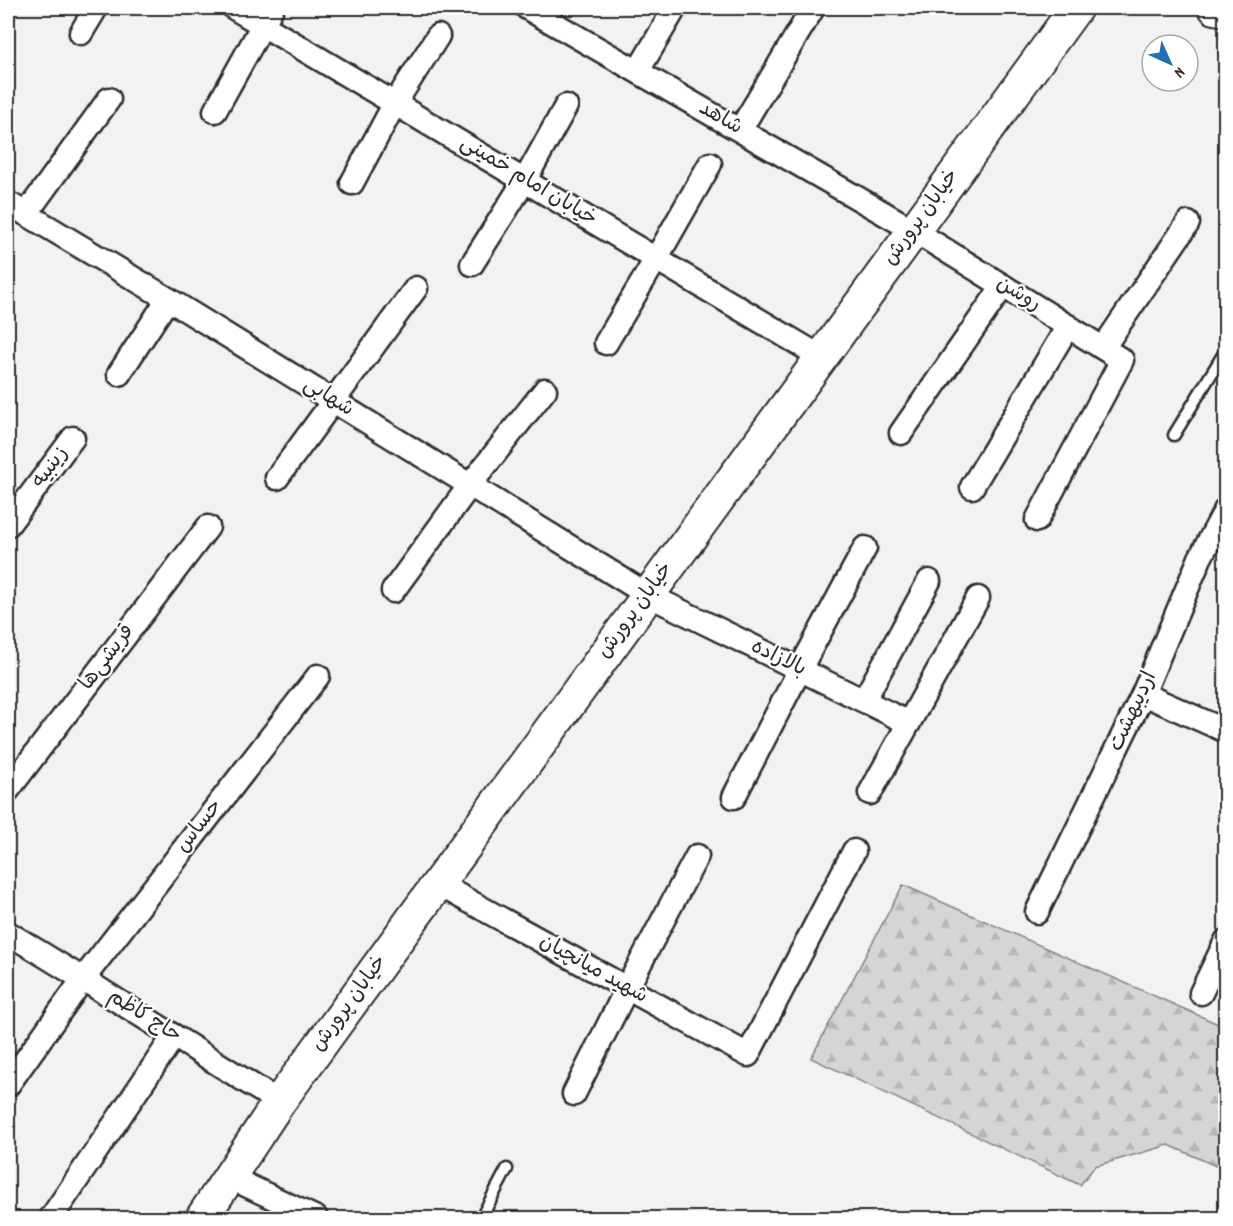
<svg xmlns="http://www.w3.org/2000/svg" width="1233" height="1226" viewBox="0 0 1233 1226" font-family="Dekko,'Playpen Sans Arabic',sans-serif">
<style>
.forest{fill:url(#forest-firs);stroke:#808080;stroke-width:1.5}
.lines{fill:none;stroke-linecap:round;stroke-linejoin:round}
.service-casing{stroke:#2b2b2b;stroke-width:15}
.minor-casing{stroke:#2b2b2b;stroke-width:27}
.secondary-casing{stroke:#2b2b2b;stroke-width:36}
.service{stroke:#fff;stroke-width:10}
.minor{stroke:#fff;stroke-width:22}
.secondary{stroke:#fff;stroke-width:32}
.labels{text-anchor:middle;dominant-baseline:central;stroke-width:4.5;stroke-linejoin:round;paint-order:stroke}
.street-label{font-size:21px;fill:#2b2b2b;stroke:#fff}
</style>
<defs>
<pattern id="forest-firs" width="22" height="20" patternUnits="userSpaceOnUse" patternTransform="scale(1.5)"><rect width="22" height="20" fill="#d5d5d5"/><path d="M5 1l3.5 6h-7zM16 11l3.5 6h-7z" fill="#b7b7b7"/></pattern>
</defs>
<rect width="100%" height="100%" fill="#f2f2f2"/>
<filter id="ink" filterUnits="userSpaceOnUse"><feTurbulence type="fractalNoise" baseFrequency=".0167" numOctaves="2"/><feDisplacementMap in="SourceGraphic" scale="12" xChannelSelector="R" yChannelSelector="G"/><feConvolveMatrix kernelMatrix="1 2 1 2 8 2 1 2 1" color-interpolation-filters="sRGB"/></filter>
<g filter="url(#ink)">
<path class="forest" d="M903 885 1225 1027V1170L1169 1145 1095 1166 1080 1185 811 1058Z"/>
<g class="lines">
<g class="service-casing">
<g id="service">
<path d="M1174 435 1226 350"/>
<path d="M481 1218 507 1169"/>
</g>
</g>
<g class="minor-casing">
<g id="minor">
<path d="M234 8 821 357"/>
<path d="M527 8 913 230 1122 360 1037 520"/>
<path d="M81 33 96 8"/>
<path d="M638 71 675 8"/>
<path d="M215 111 272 8"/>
<path d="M740 130 813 8"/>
<path d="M352 183 395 103 438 36"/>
<path d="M8 203 168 299 648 595 909 723"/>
<path d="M26 214 109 99"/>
<path d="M472 264 525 180 566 106"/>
<path d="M606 343 656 259 710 164"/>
<path d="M1103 348 1188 223"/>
<path d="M119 374 168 299"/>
<path d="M901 433 1003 286"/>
<path d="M277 478 416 288"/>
<path d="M972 487 1068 326"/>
<path d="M8 525 73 438"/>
<path d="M393 591 470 485 545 390"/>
<path d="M1143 694 1226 731"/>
<path d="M864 700 929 581"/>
<path d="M8 790 208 527"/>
<path d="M870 793 978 598"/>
<path d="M734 797 800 669 865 548"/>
<path d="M438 884 748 1055 854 851"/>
<path d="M1037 912 1143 694 1200 558 1226 509"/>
<path d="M8 933 83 979 279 1102"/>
<path d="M1201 993 1226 941"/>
<path d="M8 1085 83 979 318 676"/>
<path d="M574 1094 627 988 697 856"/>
<path d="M229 1177 316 1218"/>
<path d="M51 1218 174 1036"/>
</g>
</g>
<g class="secondary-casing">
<g id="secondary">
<path d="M1215 8 1226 10"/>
<path d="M202 1218 279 1102 1076 8"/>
</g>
</g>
<use href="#service" class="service"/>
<use href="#minor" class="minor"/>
<use href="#secondary" class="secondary"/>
</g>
</g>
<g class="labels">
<g class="street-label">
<text transform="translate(720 119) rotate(30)">شاهد</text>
<text transform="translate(528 182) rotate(31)">خیابان امام خمینی</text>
<text transform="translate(922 218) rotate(-54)">خیابان پرورش</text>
<text transform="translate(1018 295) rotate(32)">روشن</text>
<text transform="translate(328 398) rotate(32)">شهابی</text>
<text transform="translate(51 468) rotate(-53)">زینبیه</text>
<text transform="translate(636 611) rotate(-54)">خیابان پرورش</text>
<text transform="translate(108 658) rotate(-53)">قریشی‌ها</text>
<text transform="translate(778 659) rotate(26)">بالازاده</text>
<text transform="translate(1134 712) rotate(-65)">اردیبهشت</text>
<text transform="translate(200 827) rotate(-52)">حساس</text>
<text transform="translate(593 970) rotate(29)">شهید میانچیان</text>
<text transform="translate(350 1004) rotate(-54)">خیابان پرورش</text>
<text transform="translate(144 1017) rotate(32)">حاج کاظم</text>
</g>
</g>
<rect width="1233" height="1226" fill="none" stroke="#fff" stroke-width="30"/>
<rect x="15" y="15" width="1203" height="1196" fill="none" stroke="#2b2b2b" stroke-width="2" filter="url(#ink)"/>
<g transform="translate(1170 63) rotate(135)"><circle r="28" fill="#ffffff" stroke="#aaaaaa" stroke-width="1.5"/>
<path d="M0-4.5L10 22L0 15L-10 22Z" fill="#1f6fb2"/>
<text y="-9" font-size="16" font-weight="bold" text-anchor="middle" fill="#2b2b2b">N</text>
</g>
</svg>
